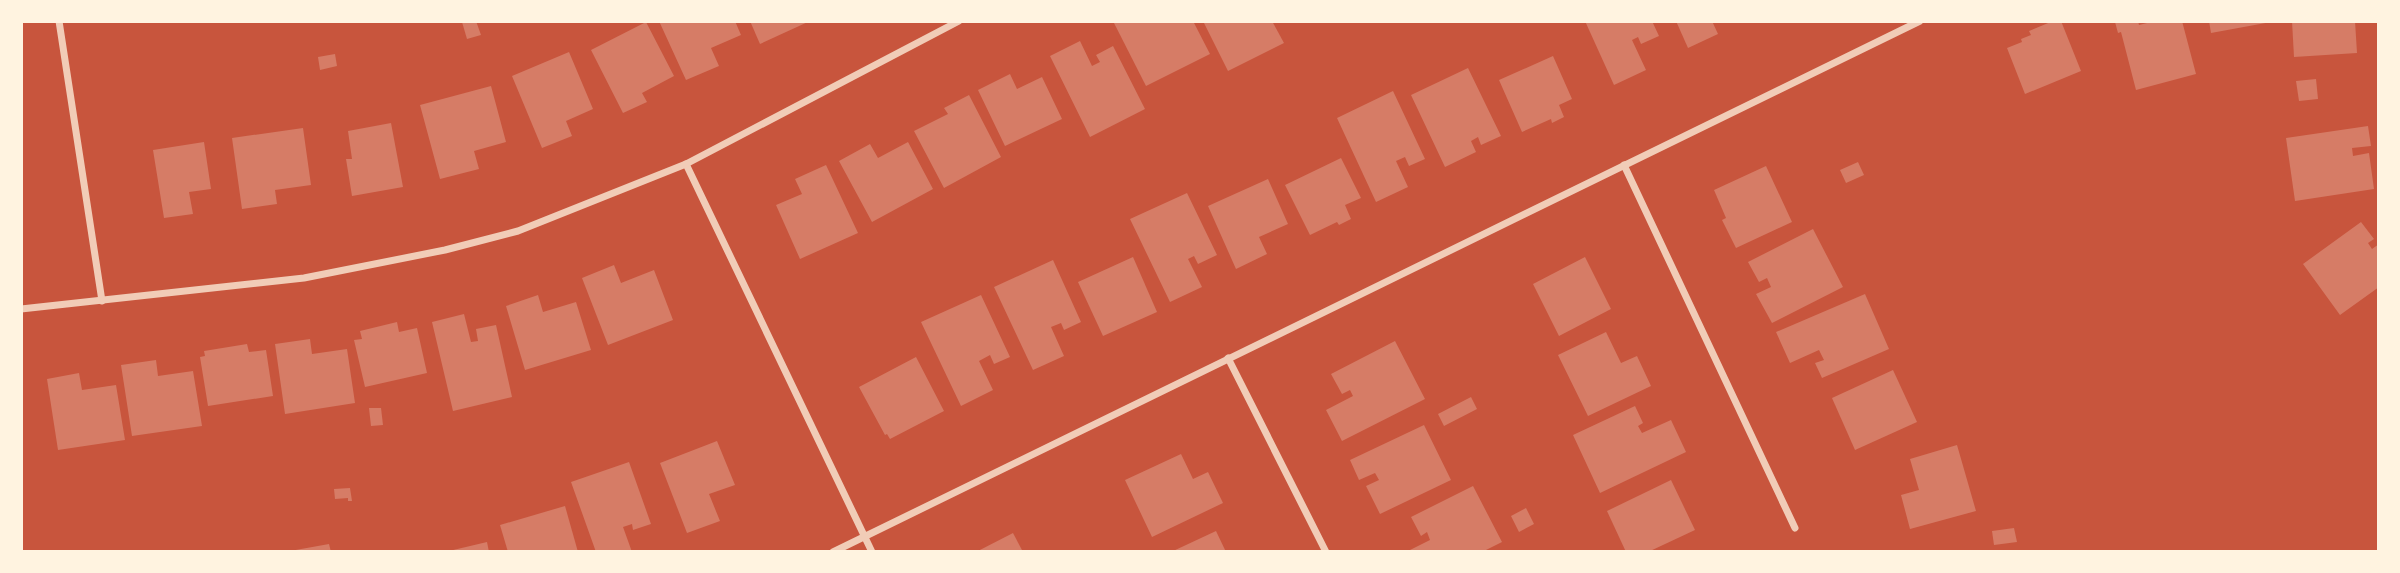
<svg xmlns="http://www.w3.org/2000/svg" width="2400" height="573" viewBox="0 0 2400 573" font-family="Manrope,sans-serif">
<style>
.building{fill:#d67c66}
.lines{fill:none;stroke-linecap:round;stroke-linejoin:round}
.minor{stroke:#f1ccb7;stroke-width:7}
</style>
<rect width="100%" height="100%" fill="#c8553d"/>
<g class="building">
<path d="M465 21H476L481 35 467 39 462 22Z"/>
<path d="M659 21H735L741 35 711 48 719 66 686 80Z"/>
<path d="M750 21H810L760 44Z"/>
<path d="M1117 21H1193L1210 54 1146 86 1114 23Z"/>
<path d="M1203 21H1272L1284 43 1228 71Z"/>
<path d="M1585 21H1652L1659 36 1641 44 1638 37 1632 40 1646 70 1614 85Z"/>
<path d="M1676 21H1712L1718 34 1688 48Z"/>
<path d="M2053 21H2061L2081 71 2025 94 2007 48 2022 42 2021 39 2031 35 2029 31Z"/>
<path d="M2138 21 2139 25 2147 23 2146 21H2182L2196 74 2136 90 2121 32 2118 33 2115 22Z"/>
<path d="M2209 21H2271V22L2211 33Z"/>
<path d="M2292 21H2355L2357 53 2294 57Z"/>
<path d="M646 22 674 76 642 93 647 102 623 113 591 50Z"/>
<path d="M1080 41 1092 66 1100 62 1096 55 1113 46 1145 109 1090 137 1050 56Z"/>
<path d="M569 52 593 109 566 121 572 136 542 148 512 76Z"/>
<path d="M335 54 337 66 320 70 318 57Z"/>
<path d="M1553 56 1572 99 1559 105 1564 117 1552 123 1551 119 1522 132 1499 80Z"/>
<path d="M1468 68 1501 136 1481 145 1478 137 1471 141 1476 152 1445 167 1411 95Z"/>
<path d="M1010 74 1017 89 1042 77 1062 119 1005 146 978 90Z"/>
<path d="M2316 79 2318 99 2299 101 2296 81Z"/>
<path d="M491 86 506 142 474 151 479 169 440 179 420 105Z"/>
<path d="M1393 91 1425 159 1409 166 1405 157 1396 161 1408 187 1376 202 1337 118Z"/>
<path d="M969 95 1001 157 944 188 914 131 948 114 944 108Z"/>
<path d="M391 123 403 187 352 196 346 159H352L348 131Z"/>
<path d="M2368 126 2371 146 2352 148 2353 156 2369 153 2374 189 2295 201 2286 138Z"/>
<path d="M303 128 311 185 275 190 277 204 242 209 232 138Z"/>
<path d="M204 142 211 189 189 192 193 214 164 218 153 150Z"/>
<path d="M908 142 933 189 872 222 839 161 870 144 878 158Z"/>
<path d="M1341 158 1361 198 1345 205 1351 219 1339 225 1337 222 1310 235 1285 185Z"/>
<path d="M1858 162 1864 175 1846 183 1840 170Z"/>
<path d="M826 165 858 233 800 259 776 205 802 194 795 179Z"/>
<path d="M1766 166 1792 222 1736 248 1722 220 1726 218 1714 190Z"/>
<path d="M1268 179 1288 224 1259 237 1267 254 1236 269 1208 206Z"/>
<path d="M1187 193 1217 255 1198 264 1194 256 1188 259 1202 287 1170 302 1130 219Z"/>
<path d="M2361 222 2374 239 2368 243 2372 249 2379 244V287L2340 315 2303 264Z"/>
<path d="M1813 229 1843 287 1772 323 1756 294 1771 287 1767 278 1759 282 1748 262Z"/>
<path d="M1133 257 1157 312 1103 336 1078 282Z"/>
<path d="M1585 257 1611 309 1559 336 1533 284Z"/>
<path d="M1053 260 1081 322 1064 330 1061 323 1051 327 1064 356 1033 370 994 287Z"/>
<path d="M614 265 621 283 654 270 673 320 608 345 582 278Z"/>
<path d="M1865 294 1889 349 1822 378 1815 363 1824 360 1819 350 1790 363 1776 332Z"/>
<path d="M538 295 543 312 576 302 591 350 525 370 506 306Z"/>
<path d="M981 295 1010 357 994 364 990 355 979 361 993 390 961 406 921 322Z"/>
<path d="M464 314 471 342 478 341 476 329 496 325 512 397 453 411 432 322Z"/>
<path d="M397 322 399 332 417 328 427 373 365 387 354 340 362 339 360 331Z"/>
<path d="M1606 332 1621 363 1637 356 1651 386 1588 416 1558 355Z"/>
<path d="M310 339 312 354 347 349 355 403 285 414 275 344Z"/>
<path d="M1395 341 1425 399 1342 441 1326 410 1353 396 1350 390 1342 394 1331 374Z"/>
<path d="M247 344 249 352 266 350 273 396 208 406 200 357 205 356 204 351Z"/>
<path d="M916 357 944 411 890 439 887 434 885 435 859 387Z"/>
<path d="M156 360 158 376 193 371 202 426 132 436 121 365Z"/>
<path d="M1893 370 1917 422 1855 450 1832 398Z"/>
<path d="M79 373 82 390 116 385 125 440 58 450 47 379Z"/>
<path d="M1471 397 1477 409 1444 426 1438 414Z"/>
<path d="M1635 406 1643 423 1638 426 1642 433 1671 420 1686 452 1600 493 1573 435Z"/>
<path d="M369 408H381L383 425 371 426Z"/>
<path d="M1424 425 1451 480 1380 514 1366 486 1379 480 1375 473 1359 480 1350 460Z"/>
<path d="M717 441 735 485 709 494 720 521 687 533 660 463Z"/>
<path d="M1957 445 1976 511 1910 529 1901 495 1919 490 1910 459Z"/>
<path d="M1181 454 1193 479 1208 472 1223 503 1152 537 1125 480Z"/>
<path d="M629 462 651 524 633 530 632 524 623 527 632 552H596L571 482Z"/>
<path d="M1671 480 1695 530 1648 552H1626L1607 511Z"/>
<path d="M1473 486 1502 542 1482 552H1406L1430 540 1427 532 1421 536 1411 517Z"/>
<path d="M350 488 352 501H348V498L335 499 334 489Z"/>
<path d="M565 506 578 552H508L500 525Z"/>
<path d="M1526 508 1534 524 1519 532 1511 516Z"/>
<path d="M2014 528 2017 542 1994 545 1992 531Z"/>
<path d="M1216 531 1226 552H1171Z"/>
<path d="M1013 533 1023 552H976Z"/>
<path d="M487 542 489 552H449V551Z"/>
<path d="M329 544 331 552H290V551Z"/>
</g>
<g class="lines">
<g class="minor">
<path d="M59 21 102 301"/>
<path d="M686 164 872 552"/>
<path d="M1624 165 1795 528"/>
<path d="M21 309 304 278 445 250 518 231 686 164 959 21"/>
<path d="M1228 358 1326 552"/>
<path d="M833 552 1920 21"/>
</g>
</g>
<rect width="2400" height="573" fill="none" stroke="#fff3e0" stroke-width="46"/>
</svg>
